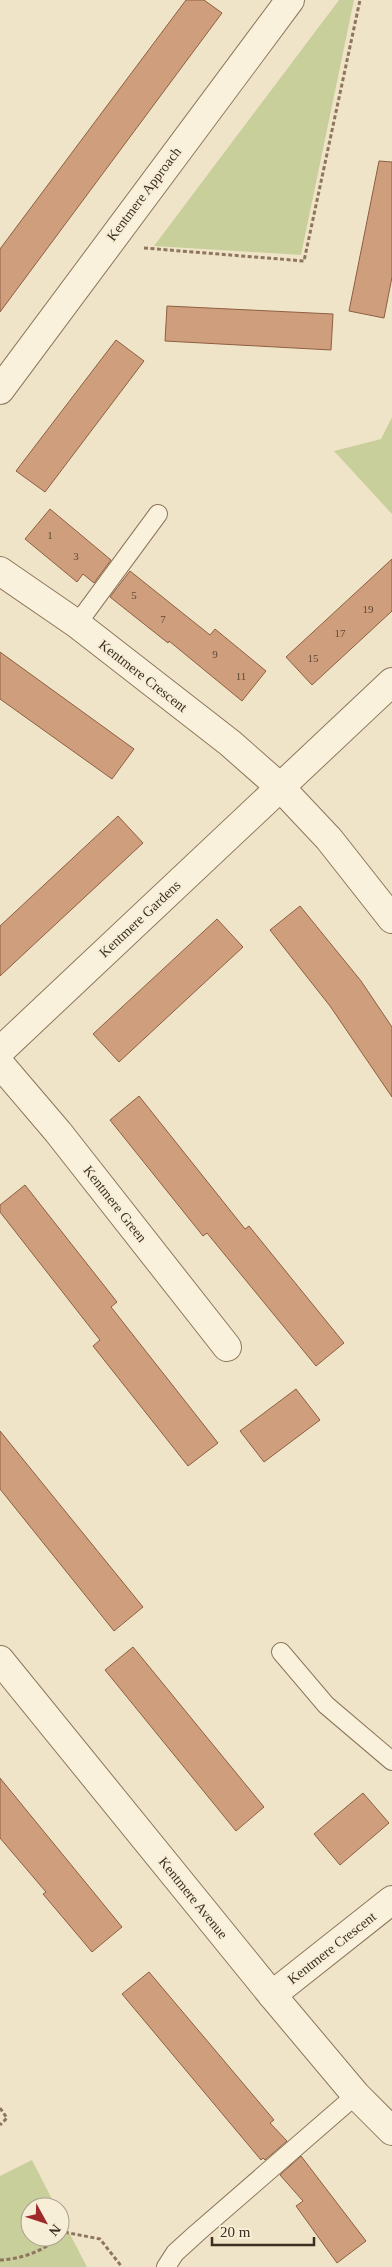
<svg xmlns="http://www.w3.org/2000/svg" width="392" height="2267" viewBox="0 0 392 2267" font-family="'Times New Roman',serif">
<style>
.green{fill:#c9cf9b}
.building{fill:#cf9f7d;stroke:#8d5f41}
.lines{fill:none;stroke-linecap:round;stroke-linejoin:round}
.service-casing{stroke:#8d765c;stroke-width:20}
.minor-casing{stroke:#8d765c;stroke-width:30}
.tertiary-casing{stroke:#8d765c;stroke-width:30}
.path{stroke:#8d765c;stroke-width:3;stroke-dasharray:4 2.5;stroke-linecap:butt}
.service{stroke:#faf1dc;stroke-width:18}
.minor{stroke:#faf1dc;stroke-width:28}
.tertiary{stroke:#faf1dc;stroke-width:28}
.labels{text-anchor:middle;dominant-baseline:central;stroke-width:4.5;stroke-linejoin:round;paint-order:stroke}
.number-label{font-size:11px;fill:#624a37}
.street-label{font-size:14px;fill:#3d2e20;stroke:#f7eed8}
</style>
<rect width="100%" height="100%" fill="#f0e4c8"/>
<g class="green">
<path d="M339 0H354L301 255 154 246Z"/>
<path d="M392 417V514L334 451 381 439Z"/>
<path d="M32 2160 56 2207H30V2237H60V2215L87 2267H0V2176Z"/>
</g>
<g class="building">
<path d="M186 0H204L222 13 0 312V249Z"/>
<path d="M379 161 392 162V277L384 318 349 311Z"/>
<path d="M167 306 333 314 331 350 165 341Z"/>
<path d="M116 340 144 361 45 492 16 471Z"/>
<path d="M50 509 111 560 94 583 83 574 77 582 25 539Z"/>
<path d="M392 559V611L312 685 286 657Z"/>
<path d="M130 571 210 635 215 629 266 671 242 701 169 641 168 643 110 597Z"/>
<path d="M0 652 134 749 112 779 0 699Z"/>
<path d="M118 816 143 843 0 976V926Z"/>
<path d="M300 906 361 981 392 1027V1097L330 1006 270 930Z"/>
<path d="M217 919 243 947 119 1062 93 1034Z"/>
<path d="M139 1096 245 1229 249 1226 344 1343 316 1366 207 1233 203 1236 110 1120Z"/>
<path d="M25 1185 117 1302 111 1307 218 1443 188 1466 93 1346 100 1340 0 1212V1205Z"/>
<path d="M296 1389 320 1420 264 1462 240 1431Z"/>
<path d="M0 1431 143 1607 114 1631 0 1489Z"/>
<path d="M133 1647 264 1807 236 1831 105 1670Z"/>
<path d="M0 1778 122 1927 92 1952 43 1894 46 1892 0 1838Z"/>
<path d="M363 1793 389 1823 340 1865 314 1834Z"/>
<path d="M149 1972 274 2120 270 2123 287 2141 265 2160 263 2158 261 2160 122 1994Z"/>
<path d="M301 2156 366 2241 337 2263 296 2206 303 2201 280 2175Z"/>
</g>
<g class="lines">
<g class="service-casing">
<g id="service">
<path d="M77 624 158 514"/>
<path d="M281 1652 326 1705 392 1761"/>
<path d="M166 2267 175 2253 197 2233 356 2095"/>
</g>
</g>
<g class="minor-casing">
<g id="minor">
<path d="M0 390 290 0"/>
<path d="M0 571 77 624 230 743 281 788 329 839 392 919"/>
<path d="M0 1051 392 682"/>
<path d="M0 1064 58 1132 227 1347"/>
<path d="M272 1995 392 1900"/>
</g>
</g>
<g class="tertiary-casing">
<path id="tertiary" d="M0 1660 272 1995 356 2095 392 2131"/>
</g>
<g class="path">
<path d="M144 248 304 261 360 0"/>
<path d="M0 2108 7 2118 0 2125"/>
<path d="M60 2236 64 2232 100 2239 122 2267"/>
<path d="M0 2260C21 2259 44 2251 59 2237"/>
</g>
<use href="#service" class="service"/>
<use href="#minor" class="minor"/>
<use href="#tertiary" class="tertiary"/>
</g>
<g class="labels">
<g class="number-label">
<text x="50" y="535">1</text>
<text x="76" y="556">3</text>
<text x="134" y="595">5</text>
<text x="368" y="609">19</text>
<text x="163" y="619">7</text>
<text x="340" y="633">17</text>
<text x="215" y="654">9</text>
<text x="313" y="658">15</text>
<text x="241" y="676">11</text>
</g>
<g class="street-label">
<text transform="translate(144 194) rotate(-53)">Kentmere Approach</text>
<text transform="translate(143 676) rotate(38)">Kentmere Crescent</text>
<text transform="translate(140 919) rotate(-43)">Kentmere Gardens</text>
<text transform="translate(115 1204) rotate(52)">Kentmere Green</text>
<text transform="translate(193 1898) rotate(51)">Kentmere Avenue</text>
<text transform="translate(332 1948) rotate(-38)">Kentmere Crescent</text>
</g>
</g>
<g transform="translate(45 2222) rotate(130)"><circle r="24" fill="#f7eed8" stroke="#ada18e"/>
<path d="M0-4L9 19L0 12L-9 19Z" fill="#9e2a2b"/>
<text y="-8" font-size="14" font-weight="bold" text-anchor="middle" fill="#3d2e20">N</text>
</g>
<path d="M212 2237v8h102v-8" fill="none" stroke="#3d2e20" stroke-width="2.5"/>
<text x="220" y="2237" font-size="15" fill="#3d2e20" stroke="#f7eed8" stroke-width="4" paint-order="stroke">20 m</text>
</svg>
